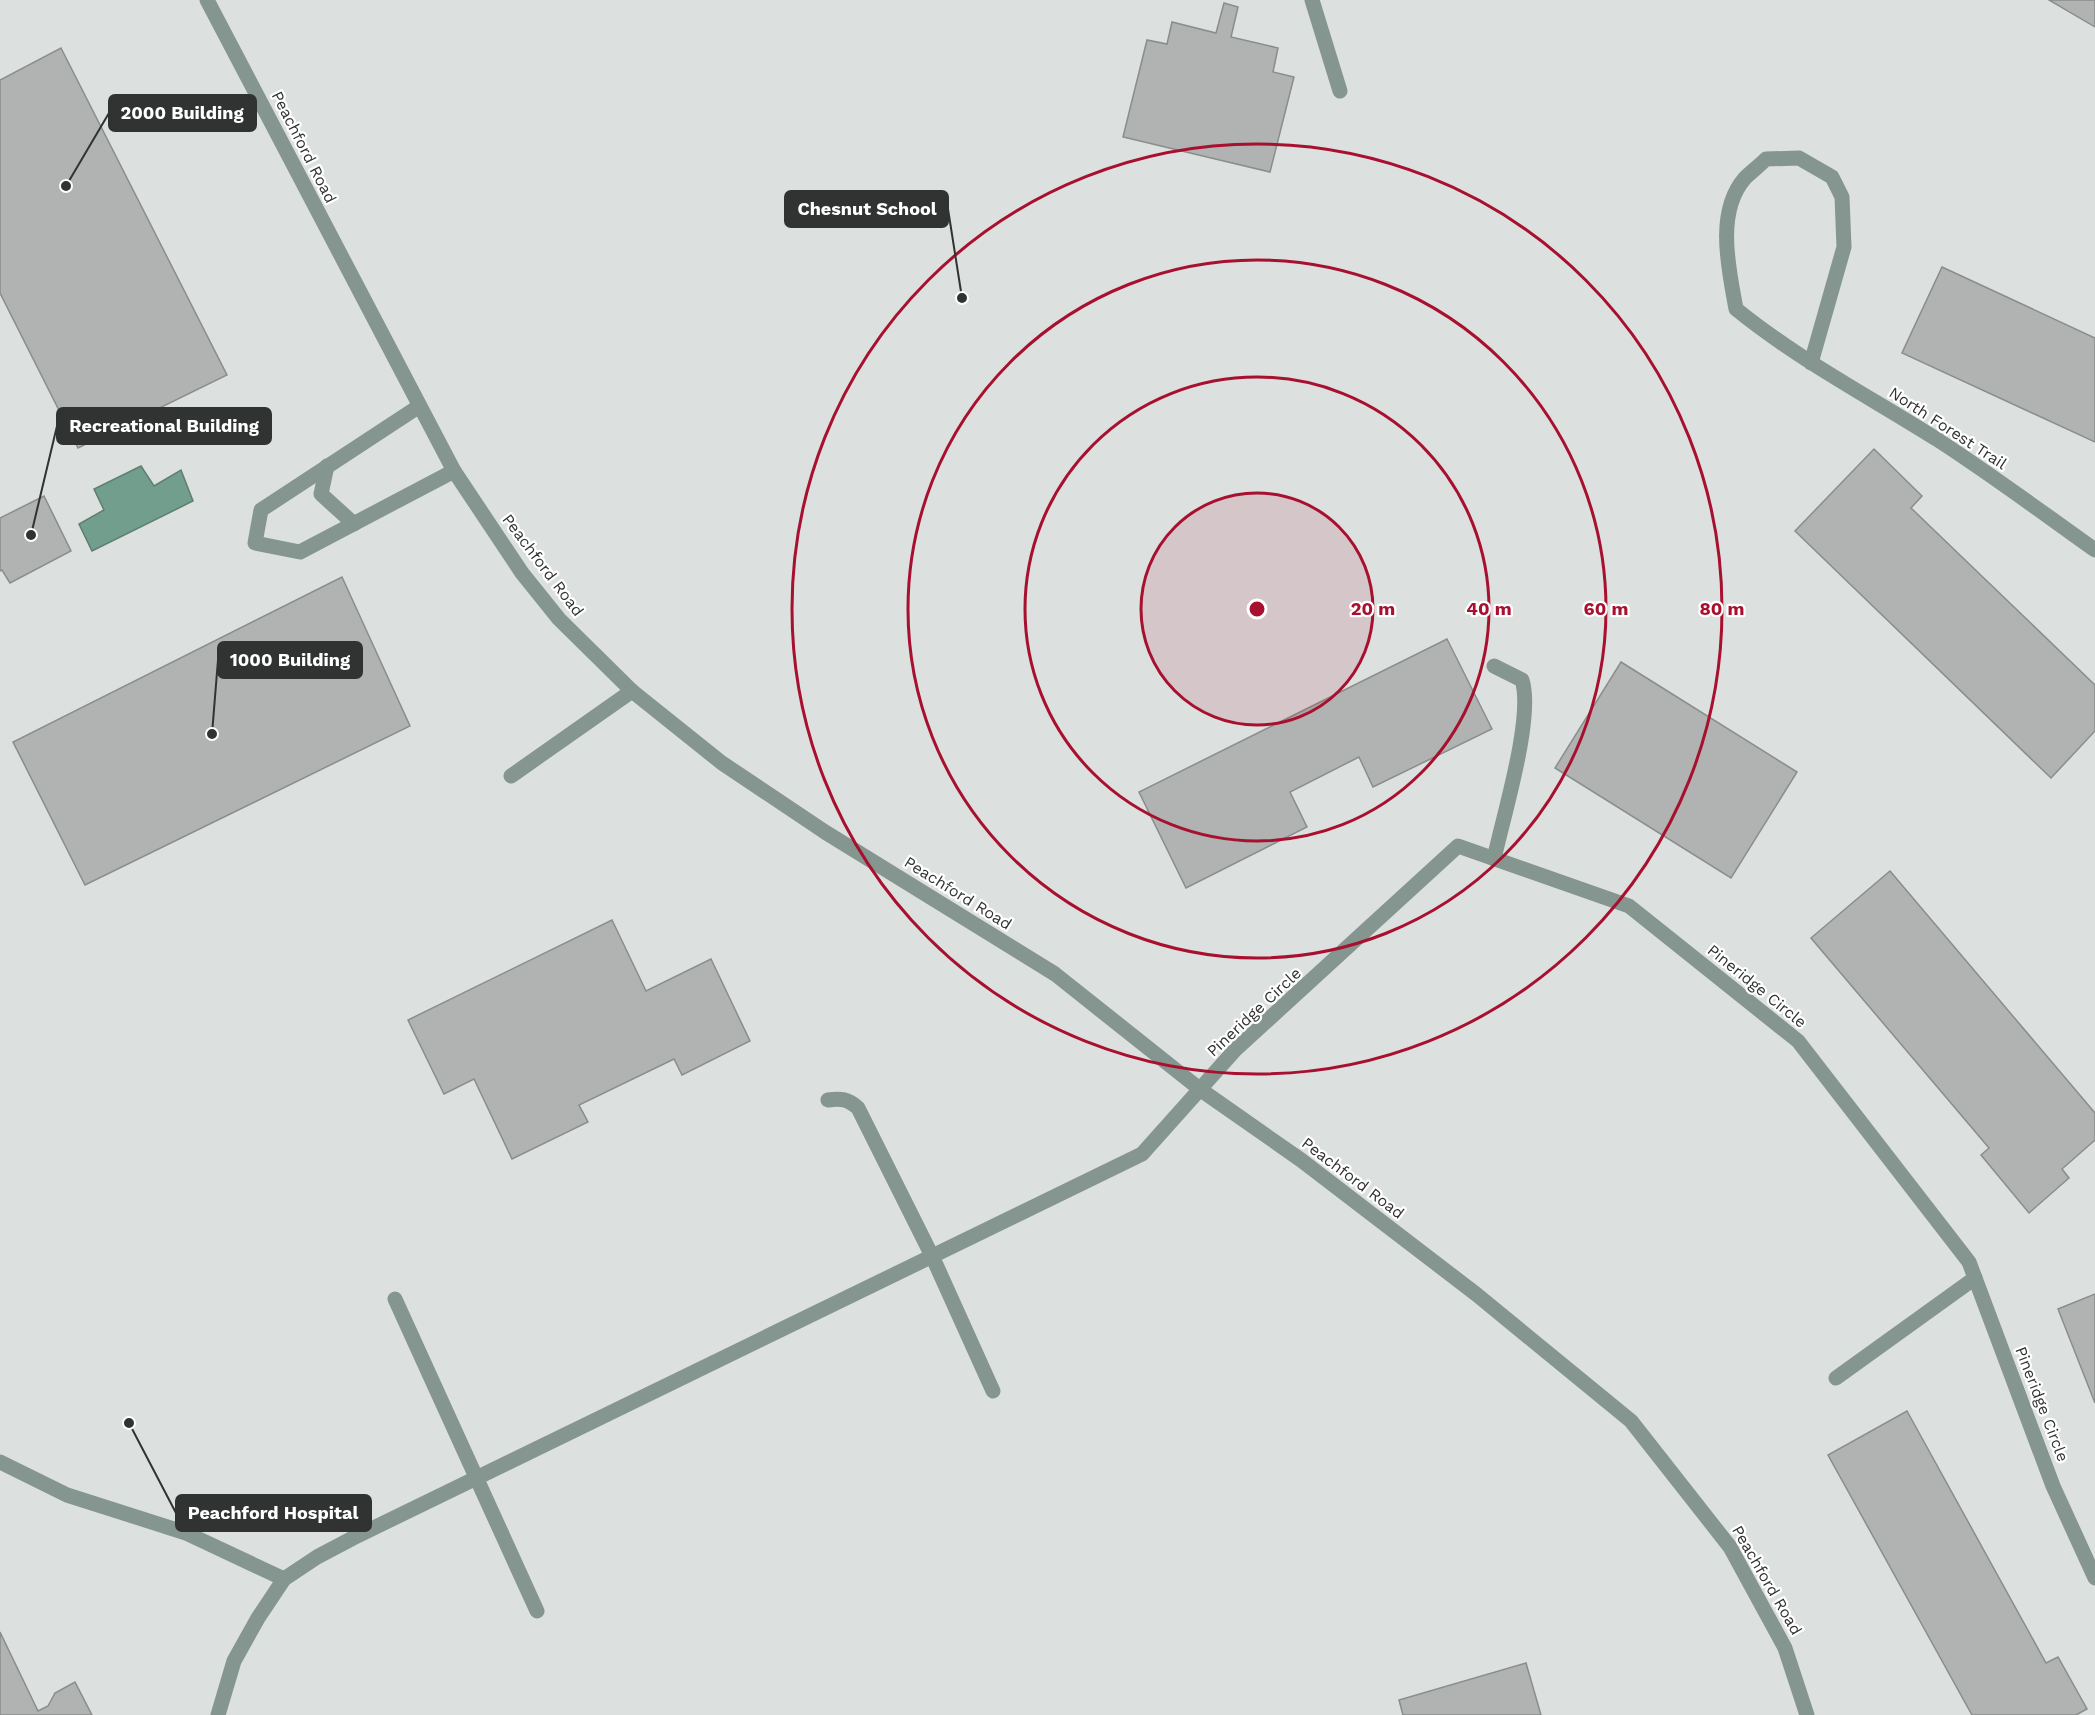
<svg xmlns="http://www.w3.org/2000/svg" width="2095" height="1715" viewBox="0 0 2095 1715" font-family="'Work Sans',sans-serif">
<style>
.water{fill:#729e8d;stroke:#5e7e72;stroke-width:1.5}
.building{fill:#b0b3b2;stroke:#8a8d8c;stroke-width:1.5}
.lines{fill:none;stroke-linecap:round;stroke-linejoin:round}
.minor{stroke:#84968f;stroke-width:15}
.ring{fill:none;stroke:#a8102f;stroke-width:3}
.labels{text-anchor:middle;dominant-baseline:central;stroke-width:4.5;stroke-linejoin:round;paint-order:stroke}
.street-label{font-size:16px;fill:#313232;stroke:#fff}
.centre{fill:#a8102f;stroke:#fff;stroke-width:3}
.ring-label{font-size:18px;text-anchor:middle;font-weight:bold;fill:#a8102f;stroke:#fff;stroke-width:4.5;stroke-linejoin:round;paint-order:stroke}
.leader{fill:none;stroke:#313232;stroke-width:2}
.callout-dot{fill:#313232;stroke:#fff;stroke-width:2}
.callout{fill:#313232;stroke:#313232;stroke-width:2}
.callout-label{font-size:18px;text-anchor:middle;font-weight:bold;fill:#fff}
</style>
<rect width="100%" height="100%" fill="#dce0de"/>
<path class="water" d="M141 466 154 486 181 470 193 501 92 551 79 524 104 510 94 489Z"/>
<g class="building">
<path d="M2049 0H2095V27Z"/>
<path d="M1224 3 1238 7 1231 37 1278 48 1273 72 1294 77 1270 172 1123 137 1147 40 1167 44 1172 22 1216 33Z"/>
<path d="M61 48 227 375 78 448 0 293V80Z"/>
<path d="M1942 267 2095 338V442L1902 353Z"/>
<path d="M1874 449 1922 496 1911 508 2095 685V731L2051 778 1795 531Z"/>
<path d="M44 496 71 551 10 583 2 570 0 571V518Z"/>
<path d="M342 577 410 726 85 885 13 742Z"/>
<path d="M1447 639 1492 729 1373 787 1359 757 1290 792 1307 827 1186 888 1139 792Z"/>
<path d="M1621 662 1797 772 1731 878 1555 768Z"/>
<path d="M1890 871 2095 1113V1140L2062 1169 2069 1178 2029 1213 1981 1155 1989 1148 1811 938Z"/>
<path d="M612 920 646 991 711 959 750 1041 682 1075 674 1059 579 1105 588 1122 512 1159 474 1079 444 1094 408 1020Z"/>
<path d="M2095 1294V1403L2058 1309Z"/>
<path d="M1907 1411 2046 1663 2058 1657 2087 1709 2076 1715H1972L1828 1455Z"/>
<path d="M0 1632 38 1711 48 1706 55 1693 75 1682 92 1715H0Z"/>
<path d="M1526 1663 1541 1715H1403L1399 1700Z"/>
</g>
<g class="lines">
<g class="minor">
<path d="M207 0 454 471 522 573 559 619 632 691 722 763 825 832 1055 974 1201 1090 1301 1160 1476 1294 1631 1421 1730 1547 1785 1648 1807 1715"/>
<path d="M1312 0 1340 91"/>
<path d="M1811 363 1844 247 1842 197 1832 177 1799 158 1766 159C1759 166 1751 172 1745 178 1715 212 1729 270 1736 309 1799 360 1870 397 1938 440 1992 475 2043 513 2095 550"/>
<path d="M418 407 261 510 255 543 300 552 454 471"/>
<path d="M327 466 321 494 354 524"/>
<path d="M1494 666 1522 680C1534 717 1503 817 1494 859"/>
<path d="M511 776 632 691"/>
<path d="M828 1100C841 1098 848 1099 858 1108L933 1258 993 1391"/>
<path d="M395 1299 537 1611"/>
<path d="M1836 1378 1975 1278"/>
<path d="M0 1462 67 1495 186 1533 284 1579"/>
<path d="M218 1715 234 1661 258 1618 284 1579 317 1557 353 1538 1142 1154 1235 1050 1458 846 1629 906 1798 1041 1969 1262 2053 1486 2095 1578"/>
</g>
</g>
<circle cx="1257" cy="609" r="116" fill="#a8102f" fill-opacity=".12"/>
<g class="ring">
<circle cx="1257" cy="609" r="116"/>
<circle cx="1257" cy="609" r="232"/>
<circle cx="1257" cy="609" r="349"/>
<circle cx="1257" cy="609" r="465"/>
</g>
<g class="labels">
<g class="street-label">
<text transform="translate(304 147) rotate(63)">Peachford Road</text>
<text transform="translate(1948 428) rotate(33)">North Forest Trail</text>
<text transform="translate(543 565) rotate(53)">Peachford Road</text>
<text transform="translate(958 893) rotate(32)">Peachford Road</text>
<text transform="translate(1757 986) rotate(39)">Pineridge Circle</text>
<text transform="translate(1254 1012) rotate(-43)">Pineridge Circle</text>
<text transform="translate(1353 1178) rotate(37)">Peachford Road</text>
<text transform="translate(2042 1404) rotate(69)">Pineridge Circle</text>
<text transform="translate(1767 1580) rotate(60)">Peachford Road</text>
</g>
</g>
<circle cx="1257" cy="609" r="9" class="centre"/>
<g class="ring-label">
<text x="1373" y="615">20 m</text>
<text x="1489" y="615">40 m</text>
<text x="1606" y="615">60 m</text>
<text x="1722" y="615">80 m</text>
</g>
<path class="leader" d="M66 186L109 113M962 298L948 209M31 535L57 426M212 734L218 660M129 1423L176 1513"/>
<g class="callout-dot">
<circle cx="66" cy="186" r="6"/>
<circle cx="962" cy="298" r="6"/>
<circle cx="31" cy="535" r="6"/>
<circle cx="212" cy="734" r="6"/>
<circle cx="129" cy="1423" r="6"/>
</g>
<g class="callout">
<rect x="109" y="95" width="147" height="36" rx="6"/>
<rect x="785" y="191" width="163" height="36" rx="6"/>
<rect x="57" y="408" width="214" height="36" rx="6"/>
<rect x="218" y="642" width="144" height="36" rx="6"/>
<rect x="176" y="1495" width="195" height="36" rx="6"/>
</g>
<g class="callout-label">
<text x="182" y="119">2000 Building</text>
<text x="867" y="215">Chesnut School</text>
<text x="164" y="432">Recreational Building</text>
<text x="290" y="666">1000 Building</text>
<text x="273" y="1519">Peachford Hospital</text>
</g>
</svg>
